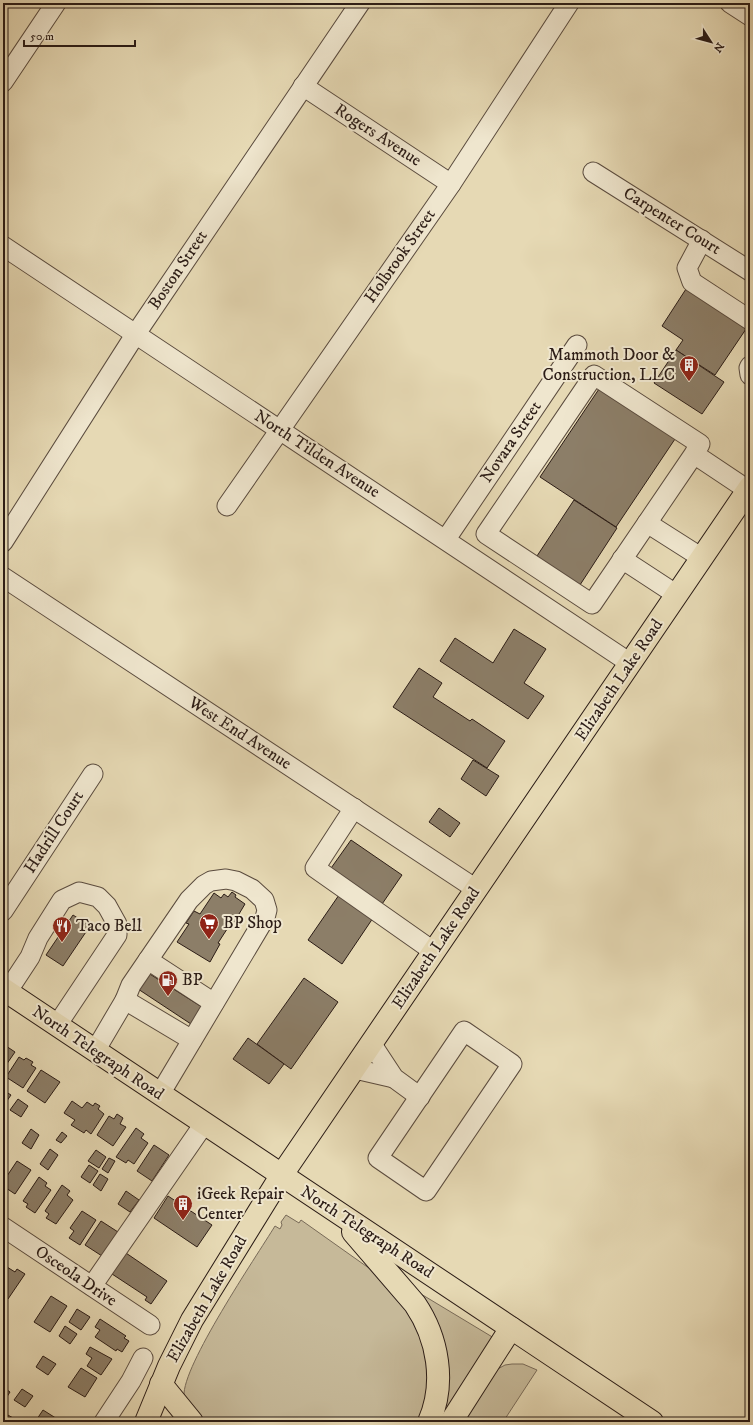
<svg xmlns="http://www.w3.org/2000/svg" width="753" height="1425" viewBox="0 0 753 1425" font-family="'IM FELL DW Pica',serif">
<style>
.green{fill:#c6b999;stroke:#786a58}
.building{fill:#8c7e68;stroke:#2b1c16}
.lines{fill:none;stroke-linecap:round;stroke-linejoin:round}
.minor-casing{stroke:#5a4b3e;stroke-width:21}
.major-casing{stroke:#2b1c16;stroke-width:24}
.minor{stroke:#efe6ce;stroke-width:19}
.major{stroke:#e6d9b4;stroke-width:22}
.labels{text-anchor:middle;dominant-baseline:central;stroke-width:4;stroke-linejoin:round;paint-order:stroke}
.street-label{font-size:17px;fill:#2b1c16;stroke:#efe6ce}
.poi-label{font-size:17px;fill:#2b1c16;stroke:#efe6ce;text-anchor:start}
</style>
<rect width="100%" height="100%" fill="#e6d9b4"/>
<filter id="stains"><feTurbulence type="fractalNoise" baseFrequency=".005" numOctaves="4"/><feColorMatrix values="0 0 0 0 .2 0 0 0 0 .09 0 0 0 0 .02 0 0 0 .5 -.17"/></filter>
<radialGradient id="worn" r=".72"><stop offset=".6" stop-color="#630" stop-opacity="0"/><stop offset="1" stop-color="#630" stop-opacity=".3"/></radialGradient>
<g class="green">
<path d="M286 1215 299 1223 301 1220 390 1283 415 1311 433 1372 422 1422H202L184 1396C182 1366 256 1257 275 1226L280 1229 282 1225 281 1222Z"/>
<path d="M416 1291 494 1338 444 1422Z"/>
<path d="M512 1364H523L537 1370 503 1422H459L494 1371 505 1365Z"/>
</g>
<g class="building">
<path d="M686 289 746 329 715 375 676 350 683 340 662 326Z"/>
<path d="M676 350 724 382 702 414 654 383Z"/>
<path d="M599 389 675 439 616 527 540 477Z"/>
<path d="M574 500 617 528 578 588 535 559Z"/>
<path d="M514 629 546 649 524 683 544 696 528 719 440 661 455 638 493 663Z"/>
<path d="M419 668 442 683 433 697 470 721 472 719 505 741 487 768 393 707Z"/>
<path d="M473 760 499 776 486 796 461 779Z"/>
<path d="M439 808 460 823 450 837 429 822Z"/>
<path d="M351 840 402 875 380 907 329 871Z"/>
<path d="M232 892 236 895 235 897 245 904 233 924 231 923 218 943 220 944 210 962 177 942 189 924 186 923 194 911 200 914 214 893 221 898 224 894 228 897Z"/>
<path d="M339 895 373 918 342 964 308 940Z"/>
<path d="M73 915 90 926 63 966 46 955Z"/>
<path d="M145 971 205 1009 194 1026 135 987Z"/>
<path d="M304 978 338 1002 291 1069 257 1044Z"/>
<path d="M248 1038 284 1064 269 1084 233 1059Z"/>
<path d="M3 1044 15 1052 4 1068H3Z"/>
<path d="M19 1057 24 1060 26 1058 33 1062 31 1065 36 1068 23 1088 6 1077Z"/>
<path d="M41 1070 60 1082 45 1103 27 1091Z"/>
<path d="M3 1090 11 1095 4 1105H3Z"/>
<path d="M18 1099 28 1106 21 1117 10 1110Z"/>
<path d="M72 1101 82 1108 87 1102 93 1106 95 1103 100 1106 98 1109 104 1114 91 1134 86 1130 84 1133 71 1125 75 1120 64 1113Z"/>
<path d="M117 1114 123 1118 120 1124 126 1127 113 1146 97 1135 109 1116 114 1119Z"/>
<path d="M136 1128 144 1134 141 1138 148 1143 134 1164 128 1160 126 1163 116 1157Z"/>
<path d="M31 1129 39 1135 31 1149 22 1143Z"/>
<path d="M62 1132 67 1136 61 1143 56 1140Z"/>
<path d="M154 1145 169 1155 152 1181 137 1171Z"/>
<path d="M50 1149 58 1155 48 1170 40 1164Z"/>
<path d="M96 1150 106 1157 99 1168 88 1161Z"/>
<path d="M109 1158 115 1161 108 1173 102 1169Z"/>
<path d="M17 1161 31 1170 15 1194 3 1186V1182Z"/>
<path d="M89 1165 98 1171 90 1183 81 1177Z"/>
<path d="M100 1174 108 1179 101 1191 93 1185Z"/>
<path d="M39 1177 47 1183 45 1186 51 1190 35 1213 26 1207 28 1204 23 1201Z"/>
<path d="M62 1185 70 1191 67 1195 73 1200 56 1224 46 1218 49 1214 45 1211Z"/>
<path d="M126 1191 139 1200 130 1212 118 1204Z"/>
<path d="M168 1196 212 1225 197 1247 154 1218Z"/>
<path d="M82 1211 96 1220 80 1245 69 1238 74 1231 70 1228Z"/>
<path d="M101 1221 118 1232 102 1256 85 1245Z"/>
<path d="M123 1251 167 1281 151 1304 145 1300 147 1297 109 1272Z"/>
<path d="M7 1267 15 1272 17 1269 25 1274 8 1299 3 1295V1273Z"/>
<path d="M51 1296 67 1306 50 1332 34 1322Z"/>
<path d="M77 1309 90 1317 81 1330 69 1322Z"/>
<path d="M100 1319 126 1336 124 1338 129 1341 122 1352 117 1349 116 1351 95 1337 100 1330 95 1327Z"/>
<path d="M65 1326 77 1334 70 1344 59 1336Z"/>
<path d="M90 1347 112 1359 101 1375 87 1366 92 1358 86 1354Z"/>
<path d="M43 1356 56 1364 48 1375 36 1367Z"/>
<path d="M81 1368 97 1378 85 1397 68 1387Z"/>
<path d="M3 1387 10 1392 3 1403Z"/>
<path d="M22 1389 33 1396 25 1407 14 1400Z"/>
<path d="M43 1410 62 1422H35Z"/>
<path d="M6 1414 15 1419 13 1422H3Z"/>
</g>
<g class="lines">
<g class="minor-casing">
<g id="minor">
<path d="M730 3 750 16"/>
<path d="M3 82 56 3"/>
<path d="M303 86 451 184"/>
<path d="M593 172 750 271"/>
<path d="M702 240 687 268 692 282 750 320"/>
<path d="M3 246 630 663"/>
<path d="M750 366 749 368 750 375"/>
<path d="M694 454 592 604 486 534 594 375 700 444 694 454 748 490"/>
<path d="M227 506 451 184 569 3"/>
<path d="M647 523 702 558"/>
<path d="M446 539 577 345"/>
<path d="M3 542 135 335 360 3"/>
<path d="M622 559 677 595"/>
<path d="M3 577 476 889"/>
<path d="M354 808 315 868 433 951"/>
<path d="M3 911 93 774"/>
<path d="M148 960 214 1003"/>
<path d="M7 992 30 957 38 938 62 900 79 892 98 897 107 906 117 924V935L57 1025"/>
<path d="M125 1000 192 1040"/>
<path d="M464 1031 512 1064 426 1191 378 1158Z"/>
<path d="M371 1043 394 1078 420 1097"/>
<path d="M95 1051 125 1000 131 985 189 900 204 885 211 881 226 879 236 881 252 889 264 900 267 910 265 918 160 1094"/>
<path d="M355 1069 394 1078"/>
<path d="M3 1227 150 1325"/>
<path d="M92 1286 204 1124"/>
<path d="M104 1422 131 1381 143 1358"/>
</g>
</g>
<g class="major-casing">
<g id="major">
<path d="M3 989 652 1422"/>
<path d="M353 1232 415 1304C438 1338 446 1383 429 1422"/>
<path d="M161 1384 192 1422"/>
<path d="M146 1422 169 1366 192 1320 281 1176 750 487"/>
<path d="M451 1422 511 1328"/>
</g>
</g>
<use href="#minor" class="minor"/>
<use href="#major" class="major"/>
</g>
<defs>
<g id="building-pin" transform="scale(1)"><path d="M0 17L-7.5 6A9.5 9.5 0 1 1 7.5 6Z" fill="#8f2418" stroke="#efe6ce"/><path d="M-4-6H4V6H1V3H-1V6H-4ZM-2.5-4.3h1.7v1.8h-1.7ZM.8-4.3h1.7v1.8H.8ZM-2.5-1h1.7V.8h-1.7ZM.8-1h1.7V.8H.8Z" fill="#fff"/></g>
<g id="supermarket-pin" transform="scale(1)"><path d="M0 17L-7.5 6A9.5 9.5 0 1 1 7.5 6Z" fill="#8f2418" stroke="#efe6ce"/><path d="M-6-5.5h2.5l.6 2H6L4.5 2H-2.5L-4.4-4H-6ZM-1.5 3.2a1.3 1.3 0 1 0 .1 0ZM3 3.2a1.3 1.3 0 1 0 .1 0Z" fill="#fff"/></g>
<g id="restaurant-pin" transform="scale(1)"><path d="M0 17L-7.5 6A9.5 9.5 0 1 1 7.5 6Z" fill="#8f2418" stroke="#efe6ce"/><path d="M-5-6h1v4h1v-4h1v4h1v-4h1v5L-1.5 .5V6h-2V.5L-5-1ZM5-6V6H3V1.5H1.5Q1.5-4 5-6Z" fill="#fff"/></g>
<g id="fuel-pin" transform="scale(1)"><path d="M0 17L-7.5 6A9.5 9.5 0 1 1 7.5 6Z" fill="#8f2418" stroke="#efe6ce"/><path d="M-5.5-6h7V0h2V4h1.3V-2.5L3-4.5l.8-.8L6-3V5H2.5V1h-1V6h-7ZM-4.2-4.7v3.2H.2V-4.7Z" fill="#fff"/></g>
</defs>
<g fill-rule="evenodd">
<use href="#building-pin" x="689" y="365"/>
<use href="#supermarket-pin" x="209" y="923"/>
<use href="#restaurant-pin" x="62" y="926"/>
<use href="#fuel-pin" x="168" y="980"/>
<use href="#building-pin" x="183" y="1204"/>
</g>
<g class="labels">
<g class="street-label">
<text transform="translate(378 135) rotate(33)">Rogers Avenue</text>
<text transform="translate(672 221) rotate(32)">Carpenter Court</text>
<text transform="translate(400 256) rotate(-55)">Holbrook Street</text>
<text transform="translate(178 270) rotate(-56)">Boston Street</text>
<text transform="translate(511 442) rotate(-56)">Novara Street</text>
<text transform="translate(317 454) rotate(33)">North Tilden Avenue</text>
<text transform="translate(619 680) rotate(-56)">Elizabeth Lake Road</text>
<text transform="translate(240 733) rotate(33)">West End Avenue</text>
<text transform="translate(54 832) rotate(-57)">Hadrill Court</text>
<text transform="translate(436 948) rotate(-56)">Elizabeth Lake Road</text>
<text transform="translate(98 1053) rotate(34)">North Telegraph Road</text>
<text transform="translate(367 1232) rotate(33)">North Telegraph Road</text>
<text transform="translate(76 1276) rotate(34)">Osceola Drive</text>
<text transform="translate(207 1299) rotate(-60)">Elizabeth Lake Road</text>
</g>
<g class="poi-label">
<text x="675" y="355" text-anchor="end">Mammoth Door &amp;<tspan x="675" dy="20">Construction, LLC</tspan></text>
<text x="223" y="923">BP Shop</text>
<text x="76" y="926">Taco Bell</text>
<text x="182" y="980">BP</text>
<text x="197" y="1194">iGeek Repair<tspan x="197" dy="20">Center</tspan></text>
</g>
</g>
<rect width="753" height="1425" fill="none" stroke="#e6d9b4" stroke-width="16"/>
<rect x="4" y="4" width="745" height="1417" fill="none" stroke="#2b1c16" stroke-width="2"/>
<rect x="8" y="8" width="737" height="1409" fill="none" stroke="#2b1c16"/>
<g transform="translate(711 42) rotate(126)" stroke="#efe6ce" stroke-width="3" paint-order="stroke">
<path d="M0-3L7 15L0 10L-7 15Z" fill="#2b1c16"/>
<text y="-6" font-size="11" font-weight="bold" text-anchor="middle" fill="#2b1c16">N</text>
</g>
<path d="M24 40v6h111v-6" fill="none" stroke="#2b1c16" stroke-width="2"/>
<text x="30" y="40" font-size="12" fill="#2b1c16" stroke="#efe6ce" stroke-width="3" paint-order="stroke">50 m</text>
<rect width="100%" height="100%" filter="url(#stains)"/>
<rect width="100%" height="100%" fill="url(#worn)"/>
</svg>
